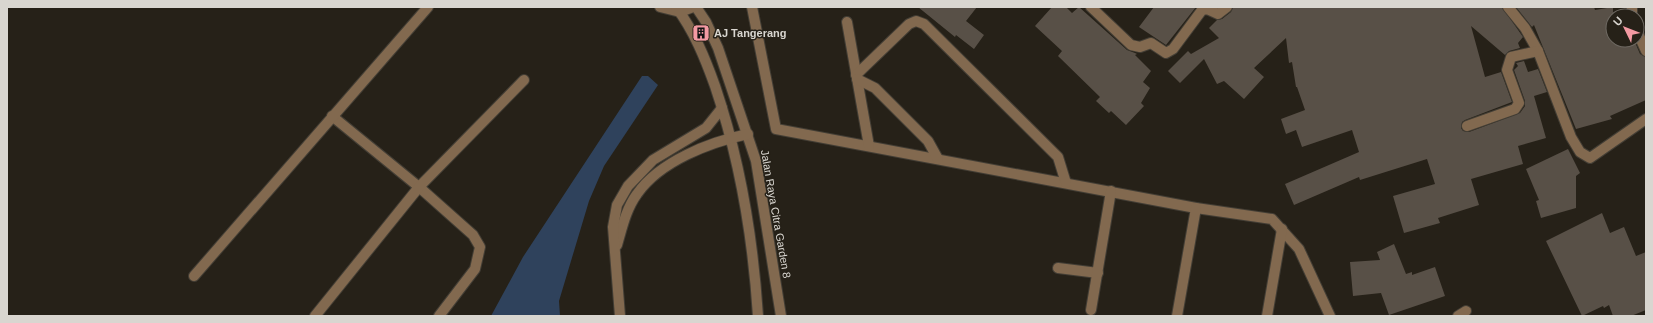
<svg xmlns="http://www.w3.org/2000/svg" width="1653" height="323" viewBox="0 0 1653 323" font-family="Arial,sans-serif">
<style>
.water{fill:#2f425c}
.building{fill:#585047}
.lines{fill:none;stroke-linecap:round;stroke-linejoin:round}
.minor-casing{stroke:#433e35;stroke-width:12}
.minor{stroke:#82694f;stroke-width:10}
.labels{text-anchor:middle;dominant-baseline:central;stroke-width:3;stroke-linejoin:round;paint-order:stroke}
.poi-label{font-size:11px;font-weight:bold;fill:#d9d6d0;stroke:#262118;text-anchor:start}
.street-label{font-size:11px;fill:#d9d6d0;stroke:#262118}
</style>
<rect width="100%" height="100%" fill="#262118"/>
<path class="water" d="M642 76H648L658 85 604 166 589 201 559 301 560 316H491L523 257Z"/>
<g class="building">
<path d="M918 7H977L966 21 984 35 974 49 956 35 955 37Z"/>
<path d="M1052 7H1066L1072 13 1079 7 1127 50 1135 53 1137 54 1135 55 1151 71 1143 82 1150 88 1141 103 1144 106 1126 125 1111 111 1109 113 1096 101 1100 97 1058 56 1062 51 1035 26Z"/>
<path d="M1154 7H1196L1166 45 1139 27Z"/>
<path d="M1233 7H1502L1523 37 1518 43 1520 48 1509 51 1505 55 1471 26 1485 77 1501 72 1512 102 1465 120 1462 122 1461 128 1463 131 1469 132 1520 113 1525 106V101L1514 70 1518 66 1516 63 1524 61 1528 72 1538 69 1547 92 1534 96 1546 138 1518 146 1523 164 1471 179 1479 205 1438 218 1440 223 1404 233 1393 196 1435 184 1427 159 1360 180 1359 177 1294 205 1285 184 1359 152 1352 130 1302 147 1296 130 1286 134 1281 119 1305 110 1297 87H1296L1292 62 1289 63 1286 38 1254 68 1264 77 1244 99 1224 81 1217 84 1204 59 1180 83 1168 71 1188 51 1191 54 1219 38 1209 28 1217 20 1222 19 1231 12Z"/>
<path d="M1516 7H1594L1595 10 1613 7V40H1634L1640 54 1646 57V100L1610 116 1612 119 1576 129 1534 25 1532 27Z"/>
<path d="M1568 149 1580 173 1576 176V208L1541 218 1536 201 1539 200 1526 169Z"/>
<path d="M1602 213 1610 233 1624 227 1636 256 1646 252V310L1631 316H1613L1609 305 1604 308 1603 306 1582 316 1546 241Z"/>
<path d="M1394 244 1406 274 1412 272V275L1435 267 1445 296 1389 315 1381 293 1353 296 1350 262 1380 260 1377 252Z"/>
</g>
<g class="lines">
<g class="minor-casing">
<g id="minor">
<path d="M660 7 680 12 693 7"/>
<path d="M676 7C694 31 705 58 715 86 740 160 753 238 758 316"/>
<path d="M696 7 706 22 718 48 756 161 781 316"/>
<path d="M752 7 776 129 1196 208 1272 219 1299 249 1330 316"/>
<path d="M1091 7 1131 45 1140 47 1151 43 1166 53 1173 49 1202 10 1207 9 1218 14 1227 7"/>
<path d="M1508 7 1525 28 1538 51 1571 137 1580 152 1590 158 1646 119"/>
<path d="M1632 7V16"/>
<path d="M847 22 869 146"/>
<path d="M1637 31 1646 51"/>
<path d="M856 75 909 24 916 21 924 24 1058 157 1066 183"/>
<path d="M857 79 875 88 928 141 938 159"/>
<path d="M332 116 419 187 473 235 480 247 475 269 439 316"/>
<path d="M1467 126 1515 109 1519 103 1507 70 1511 57 1538 51"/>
<path d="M617 245C622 228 626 209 637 194 660 161 710 142 748 134"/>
<path d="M1058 268 1098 273"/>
<path d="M194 276 428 7"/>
<path d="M1091 310 1111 191"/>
<path d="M315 316 419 187 524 80"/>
<path d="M620 316 613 227 617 205 628 186 653 160 706 128 722 108"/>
<path d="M1177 316 1196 208"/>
<path d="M1267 316 1282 229"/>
<path d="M1458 316 1466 311"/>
</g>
</g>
<use href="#minor" class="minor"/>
</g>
<defs>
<g id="building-square" transform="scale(0.9)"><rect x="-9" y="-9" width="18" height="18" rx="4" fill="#f49aa3" stroke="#262118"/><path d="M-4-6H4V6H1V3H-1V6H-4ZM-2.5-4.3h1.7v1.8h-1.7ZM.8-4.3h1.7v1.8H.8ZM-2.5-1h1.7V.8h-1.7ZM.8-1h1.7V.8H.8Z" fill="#111"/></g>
</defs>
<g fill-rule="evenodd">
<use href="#building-square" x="701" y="33"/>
</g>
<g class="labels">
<g class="poi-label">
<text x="714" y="33">AJ Tangerang</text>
</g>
<g class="street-label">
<text transform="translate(776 214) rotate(80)">Jalan Raya Citra Garden 8</text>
</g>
</g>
<rect width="1653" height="323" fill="none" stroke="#d9d6d0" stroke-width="16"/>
<g transform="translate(1625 28) rotate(313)"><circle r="19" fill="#262118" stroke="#6e6962"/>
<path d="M0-3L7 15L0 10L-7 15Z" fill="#f49aa3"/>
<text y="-6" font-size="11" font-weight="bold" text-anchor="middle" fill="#d9d6d0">U</text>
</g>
</svg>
